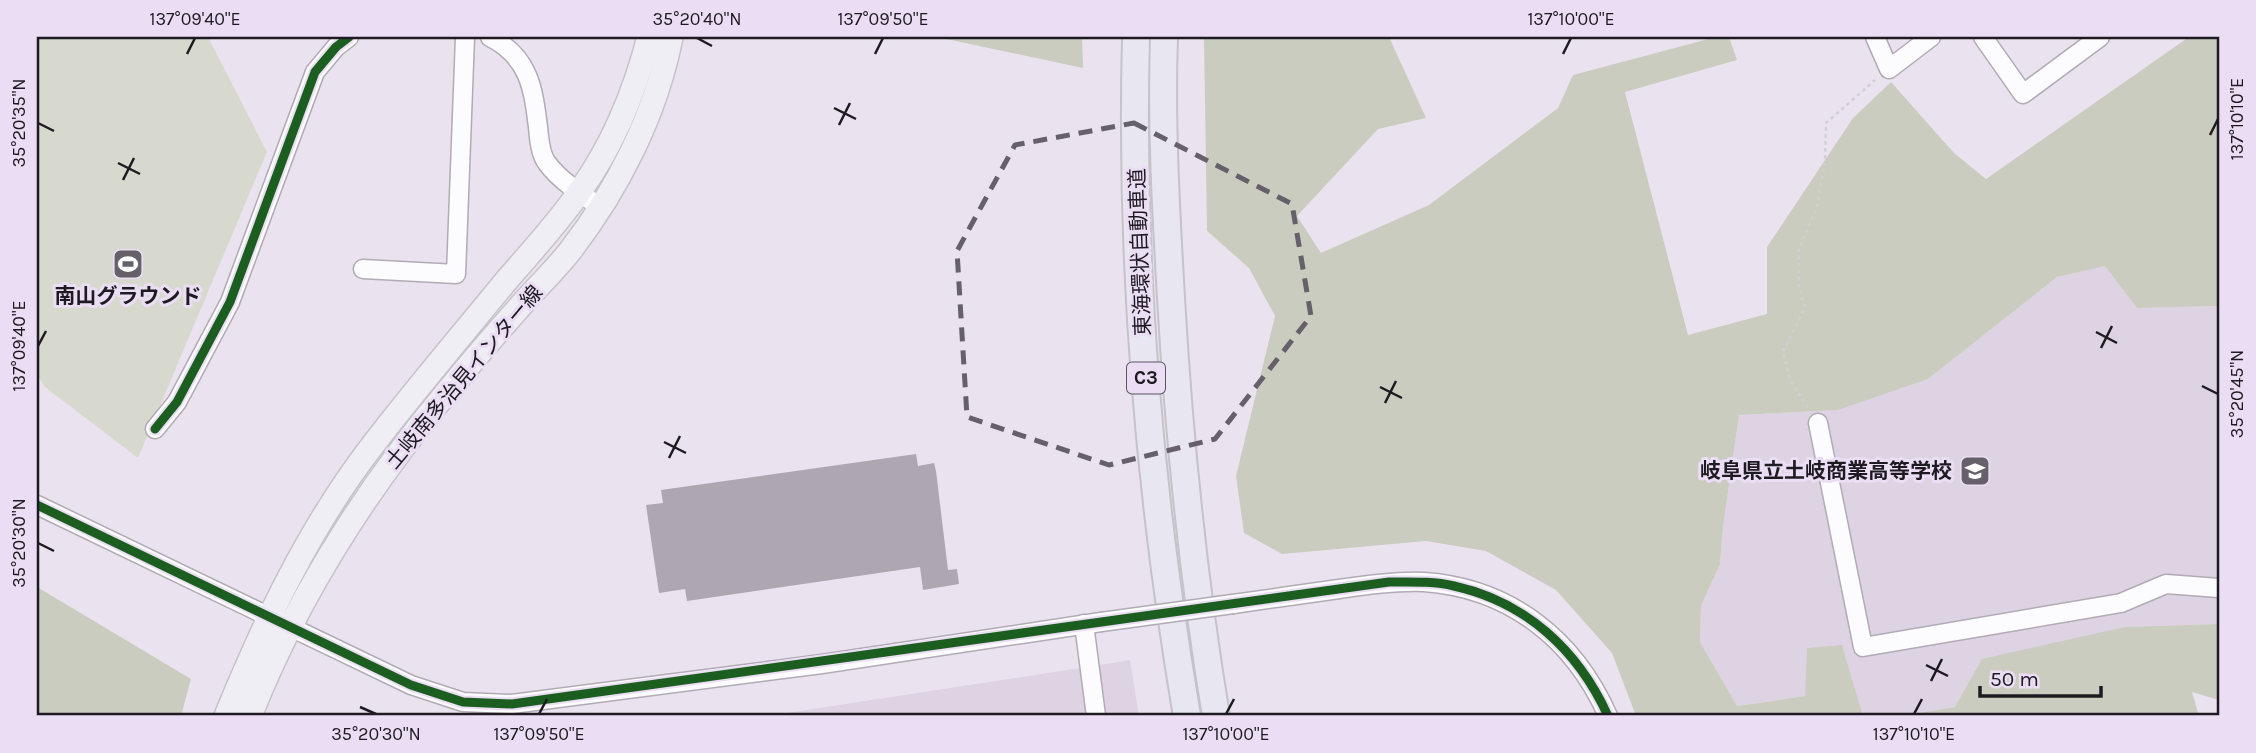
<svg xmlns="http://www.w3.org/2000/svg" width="2256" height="753" viewBox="0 0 2256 753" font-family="Karla,'Noto Sans JP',sans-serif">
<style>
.commercial{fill:#ddd3e3}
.green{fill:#d7d9ce}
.forest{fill:#caccbf}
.building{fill:#aea7b2}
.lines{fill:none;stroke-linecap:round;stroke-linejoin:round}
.minor-casing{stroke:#b1abb5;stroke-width:21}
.major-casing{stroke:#c6c2c9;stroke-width:26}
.highway-casing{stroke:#c6c2c9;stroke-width:30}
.path{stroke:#d0cfd2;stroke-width:2.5;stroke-dasharray:3.5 3.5;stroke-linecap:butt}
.minor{stroke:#fcfbfd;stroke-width:18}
.major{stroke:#f0eef5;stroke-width:23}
.highway{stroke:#e8e6f1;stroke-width:26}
.minor-bridge-casing{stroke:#b1abb5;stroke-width:21;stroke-linecap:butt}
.minor-bridge{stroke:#fcfbfd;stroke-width:18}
.cycleway-casing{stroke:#ebdef4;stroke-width:13}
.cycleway{stroke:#1b5e20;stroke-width:9}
.marked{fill:none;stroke:#656069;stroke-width:5;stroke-dasharray:14 9;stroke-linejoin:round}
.ticks{fill:none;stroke:#1e1a21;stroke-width:2.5}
.labels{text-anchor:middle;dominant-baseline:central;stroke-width:6;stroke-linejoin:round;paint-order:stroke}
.shield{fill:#ebdef4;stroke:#5c5560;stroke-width:2}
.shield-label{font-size:19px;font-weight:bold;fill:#1e1a21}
.street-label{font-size:21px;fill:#1e1a21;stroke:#ebdef4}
.poi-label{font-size:21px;font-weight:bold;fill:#1e1a21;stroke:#ebdef4}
.neatline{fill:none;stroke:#1e1a21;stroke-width:2.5}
.ticks-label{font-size:18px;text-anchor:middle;fill:#1e1a21}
</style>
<rect width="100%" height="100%" fill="#eae3ef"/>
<g class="commercial">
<path d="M2106 265 2137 308 2219 306V624L2125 627 1955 707 1900 716H1863L1842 646 1805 696 1736 706 1700 642 1701 606 1720 564 1723 527 1739 415 1838 410 1928 379 2057 277Z"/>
<path d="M1130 660 1139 716H767L1074 669Z"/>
</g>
<path class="green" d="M37 37H208L267 152 138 458 45 387 37 375Z"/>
<g class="forest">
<path d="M937 37H1082L1083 68Z"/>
<path d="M1204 37H1389L1426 118 1378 129 1297 216 1321 253 1429 205 1558 108 1573 75 1716 37H1729L1737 60 1625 92 1688 335 1767 314V247L1853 118 1891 82 1954 153 1986 179 2189 37H2219V306L2137 308 2105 266 2057 277 1928 379 1838 410 1739 415 1723 527 1720 564 1701 606 1700 642 1737 706 1805 696 1807 648 1842 645 1863 716H1636L1612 653 1556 590 1486 551 1426 541 1282 554 1244 533 1236 476 1275 316 1249 268 1207 231Z"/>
<path d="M37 587 191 679 181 716H37Z"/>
<path d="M2219 624V700L2192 692 2199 716H1900L1955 707 1982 659 2125 627Z"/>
</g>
<path class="building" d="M916 454 918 466 934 463 936 471 948 570 957 569 959 584 923 590 920 567 687 601 685 589 659 593 646 505 663 503 661 490Z"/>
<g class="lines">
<g class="minor-casing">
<g id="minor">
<path d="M490 37C529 57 533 87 538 127 539 138 540 154 547 163 560 181 584 196 602 208"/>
<path d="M1875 37 1889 69 1931 37"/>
<path d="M1983 37 2023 94 2100 37"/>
<path d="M363 269 456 274 465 37"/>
<path d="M1818 423 1863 647 2121 603 2166 584 2219 588"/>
<path d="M155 429 177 402 230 302 315 72 336 47 349 37"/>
<path d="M37 505 411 685 463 702 512 704 822 664 1101 622"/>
<path d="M1233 604C1268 599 1304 594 1339 589 1367 585 1395 581 1424 582 1510 588 1574 639 1608 716"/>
<path d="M1084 624 1096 716"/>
</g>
</g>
<g class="major-casing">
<g id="major">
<path d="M226 716C265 621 309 528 372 446 415 390 461 336 506 281 531 252 558 223 580 191 613 145 635 91 649 37"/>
<path d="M250 716C297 597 366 489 448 391 472 361 498 331 524 302 539 285 556 269 570 251 618 189 656 114 671 37"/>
</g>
</g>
<g class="highway-casing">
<g id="highway">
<path d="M1136 37C1130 264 1149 492 1187 716"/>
<path d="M1164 37C1161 124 1166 211 1171 298 1179 438 1193 577 1216 716"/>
</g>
</g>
<path class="path" d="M1808 408 1790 380 1783 351 1805 308 1799 286V249L1817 207 1825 161 1826 123 1875 80"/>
<use href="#minor" class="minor"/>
<use href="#major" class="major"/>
<use href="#highway" class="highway"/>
<g class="minor-bridge-casing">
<path id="minor-bridge" d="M1101 622 1233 604"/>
</g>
<use href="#minor-bridge" class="minor-bridge"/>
<g class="cycleway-casing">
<g id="cycleway">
<path d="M155 429 177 402 230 302 315 72 336 47 349 37"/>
<path d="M37 505 411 685 463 702 512 704C805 666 1097 622 1389 582 1411 582 1433 581 1454 586 1526 602 1578 650 1608 716"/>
</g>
</g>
<use href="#cycleway" class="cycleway"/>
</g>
<path class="marked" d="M1134 123 1292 204 1311 316 1215 439 1109 465 967 417 957 251 1015 145Z"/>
<path class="ticks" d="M697 38 712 46M187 54 195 38M875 54 883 38M1563 54 1571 38M834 108 856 119M38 123 54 131M839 125 850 103M2210 135 2218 119M118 163 140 174M123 180 134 158M2096 332 2117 343M38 346 46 331M2101 348 2112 326M2202 386 2218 394M1380 387 1402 398M1385 403 1396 381M664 442 686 453M669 458 680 436M38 543 54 551M1926 665 1948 676M1931 681 1942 659M360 707 376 714M539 714 547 699M1226 714 1234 699M1914 714 1922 699"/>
<defs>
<g id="stadium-square" transform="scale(1.575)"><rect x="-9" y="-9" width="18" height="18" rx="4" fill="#656069" stroke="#ebdef4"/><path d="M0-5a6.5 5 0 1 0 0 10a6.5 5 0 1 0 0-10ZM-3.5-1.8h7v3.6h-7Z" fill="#fff"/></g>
<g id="school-square" transform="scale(1.575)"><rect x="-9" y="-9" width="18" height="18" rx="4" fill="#656069" stroke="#ebdef4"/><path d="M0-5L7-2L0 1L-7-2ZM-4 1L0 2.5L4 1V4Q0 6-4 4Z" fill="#fff"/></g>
</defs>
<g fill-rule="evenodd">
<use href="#stadium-square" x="128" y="264"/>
<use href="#school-square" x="1975" y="471"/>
</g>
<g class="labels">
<rect class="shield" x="1127" y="362.5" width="38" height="31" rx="5"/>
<g class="shield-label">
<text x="1146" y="378">C3</text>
</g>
<g class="street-label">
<text transform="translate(1140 252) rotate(-92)">東海環状自動車道</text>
<text transform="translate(464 377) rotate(-50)">土岐南多治見インター線</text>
</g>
<g class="poi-label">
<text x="128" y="296">南山グラウンド</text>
<text x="1952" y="471" text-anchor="end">岐阜県立土岐商業高等学校</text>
</g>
</g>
<rect width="2256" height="753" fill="none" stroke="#ebdef4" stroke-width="77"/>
<path d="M1980 686v10h121v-10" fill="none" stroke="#1e1a21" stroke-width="3.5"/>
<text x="1990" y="686" font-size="21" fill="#1e1a21" stroke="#ebdef4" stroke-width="5" paint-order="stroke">50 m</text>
<rect x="38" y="38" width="2180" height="676" class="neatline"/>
<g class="ticks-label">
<text x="195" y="25">137°09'40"E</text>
<text x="697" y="25">35°20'40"N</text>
<text x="883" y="25">137°09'50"E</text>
<text x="1571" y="25">137°10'00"E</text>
<text transform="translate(2237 119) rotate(-90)" y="6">137°10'10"E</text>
<text transform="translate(19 123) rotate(-90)" y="6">35°20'35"N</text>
<text transform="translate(19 346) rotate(-90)" y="6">137°09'40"E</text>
<text transform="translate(2237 394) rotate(-90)" y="6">35°20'45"N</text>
<text transform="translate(19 543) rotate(-90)" y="6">35°20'30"N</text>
<text x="376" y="740">35°20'30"N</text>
<text x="539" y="740">137°09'50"E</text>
<text x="1226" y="740">137°10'00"E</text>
<text x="1914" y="740">137°10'10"E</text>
</g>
</svg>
